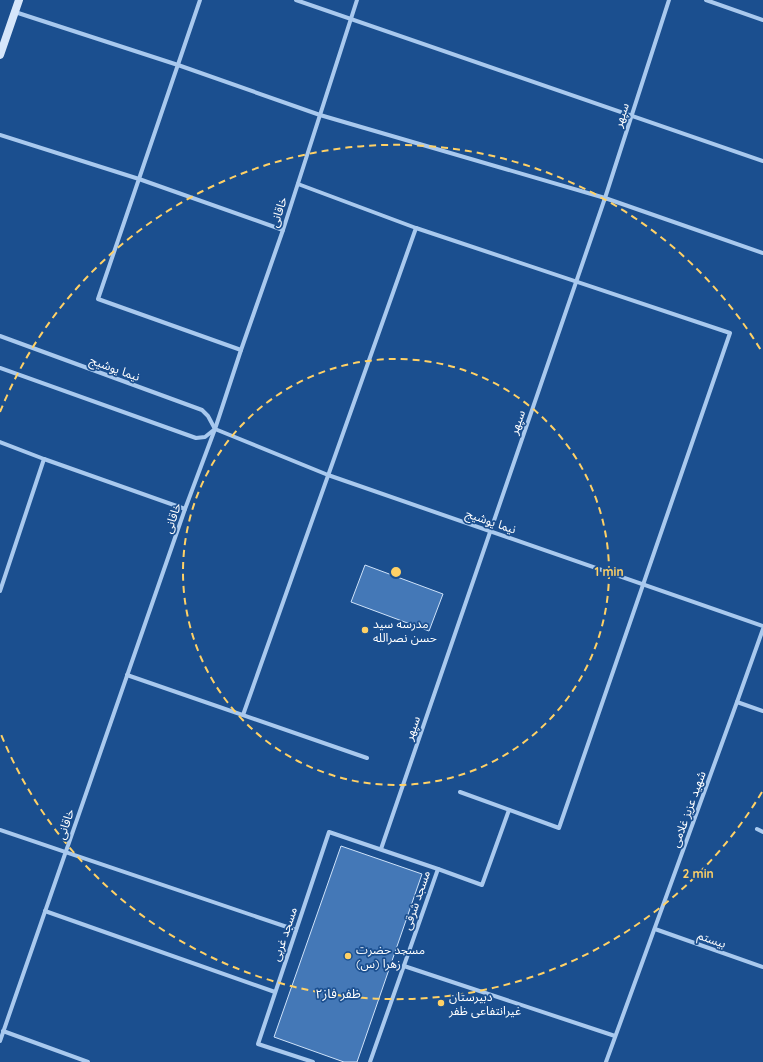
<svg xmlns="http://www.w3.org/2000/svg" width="763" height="1062" viewBox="0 0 763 1062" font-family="Quicksand,'Noto Sans Arabic',sans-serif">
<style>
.building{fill:#4478b7;stroke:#cfe3fa}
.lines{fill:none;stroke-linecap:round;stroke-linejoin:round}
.minor{stroke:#a9c9ee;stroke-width:4}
.secondary{stroke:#d6e6fa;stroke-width:8}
.ring{fill:none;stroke:#ffd166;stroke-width:2;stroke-dasharray:7 5}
.poi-dot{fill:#ffd166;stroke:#1b4f8f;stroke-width:1.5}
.labels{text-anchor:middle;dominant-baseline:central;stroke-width:3.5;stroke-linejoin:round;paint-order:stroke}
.street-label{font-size:12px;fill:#fff;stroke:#1b4f8f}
.poi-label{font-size:12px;fill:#fff;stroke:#1b4f8f;text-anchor:start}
.neighbourhood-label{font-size:13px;fill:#fff;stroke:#1b4f8f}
.centre{fill:#ffd166;stroke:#1b4f8f;stroke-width:2}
.ring-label{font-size:12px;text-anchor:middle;font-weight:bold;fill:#ffd166;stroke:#1b4f8f;stroke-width:3.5;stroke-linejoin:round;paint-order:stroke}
</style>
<rect width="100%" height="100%" fill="#1b4f8f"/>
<g class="building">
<path d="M365 565 443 594 429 631 351 602Z"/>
<path d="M341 846 422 874 357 1062H344L274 1037Z"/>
</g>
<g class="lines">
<g class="minor">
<path d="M200 0 98 299 241 350"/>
<path d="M296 0 763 161"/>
<path d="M706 0 763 20"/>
<path d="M15 12 178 65 320 115 605 198 763 253"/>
<path d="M0 135 139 179 283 230"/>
<path d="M298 184 416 228 730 333 559 828 460 792"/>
<path d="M0 336 202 410 208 416 215 429 328 475 763 626"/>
<path d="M0 368 196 438 205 437 215 429"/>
<path d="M0 442 44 459 185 509"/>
<path d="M0 591 44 459"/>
<path d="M127 675 367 758"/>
<path d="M737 702 763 711"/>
<path d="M243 715 416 228"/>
<path d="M757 829 763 832"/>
<path d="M0 830 296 930"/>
<path d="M381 849 605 198 669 0"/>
<path d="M45 911 275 992"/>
<path d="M655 929 763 967"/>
<path d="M404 966 615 1036"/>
<path d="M3 1031 88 1062"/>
<path d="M0 1041 185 509 215 429 241 350 283 230 357 0"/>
<path d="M313 1062 258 1044 329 832 438 869 482 885 509 810"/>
<path d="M370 1062 438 869"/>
<path d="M606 1062 737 702 763 629"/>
</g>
<path class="secondary" d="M0 55 19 0"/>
</g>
<g class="ring">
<circle cx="396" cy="572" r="213"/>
<path d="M762 792A427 427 0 0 1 0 732M0 412A427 427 0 0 1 762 352"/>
</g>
<g class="poi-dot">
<circle cx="365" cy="630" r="4"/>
<circle cx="348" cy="956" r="4"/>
<circle cx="441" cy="1003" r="4"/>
</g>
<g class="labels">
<g class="street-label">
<text transform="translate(621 115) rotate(-72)">سپهر</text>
<text transform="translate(278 212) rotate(-72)">خاقانی</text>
<text transform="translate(115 368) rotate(20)">نیما یوشیج</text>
<text transform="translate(517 422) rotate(-71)">سپهر</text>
<text transform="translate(172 518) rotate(-71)">خاقانی</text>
<text transform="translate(491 521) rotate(19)">نیما یوشیج</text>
<text transform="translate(412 728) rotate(-71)">سپهر</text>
<text transform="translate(688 809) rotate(-70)">شهید عزیز غلامی</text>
<text transform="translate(65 824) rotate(-71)">خاقانی</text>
<text transform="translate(416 900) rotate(-71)">مسجد شرقی</text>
<text transform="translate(284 934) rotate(-71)">مسجد غربی</text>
<text transform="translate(712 939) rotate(19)">بیستم</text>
</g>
<g class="poi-label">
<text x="373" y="623">مدرسه سید<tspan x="373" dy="14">حسن نصرالله</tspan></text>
<text x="356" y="949">مسجد حضرت<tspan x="356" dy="14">زهرا (س)</tspan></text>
<text x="449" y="996">دبیرستان<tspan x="449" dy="14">غیرانتفاعی ظفر</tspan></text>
</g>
<g class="neighbourhood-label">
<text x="338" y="993">ظفر فاز۲</text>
</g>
</g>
<circle cx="396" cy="572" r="6" class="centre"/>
<g class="ring-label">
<text x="609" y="576">1 min</text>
<text x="698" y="878">2 min</text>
</g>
</svg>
